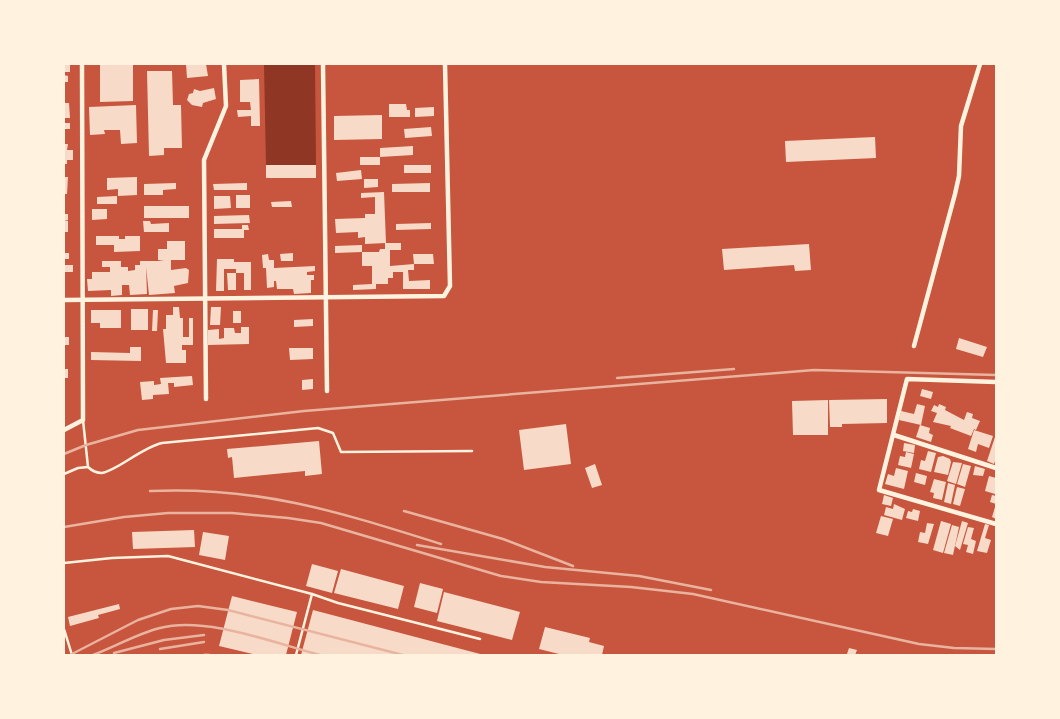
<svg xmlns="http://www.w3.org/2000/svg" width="1060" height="719" viewBox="0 0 1060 719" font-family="'IBM Plex Sans',sans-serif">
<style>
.water{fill:#8f3625}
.building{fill:#f7dbc8}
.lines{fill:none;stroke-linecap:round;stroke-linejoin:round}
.service{stroke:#fff3e0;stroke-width:2.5}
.minor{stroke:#fff3e0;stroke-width:4.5}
.rail{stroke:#e9b49f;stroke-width:2.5}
</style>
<rect width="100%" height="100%" fill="#c8553d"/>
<path class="water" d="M264 64H315L316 165H266Z"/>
<g class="building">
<path d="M100 64H133V101L100 102Z"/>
<path d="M186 64H206L208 76 187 78Z"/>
<rect x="64" y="65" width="6" height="7"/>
<path d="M147 71H172L173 105H181L182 148H164V155L149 156Z"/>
<path d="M64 75 68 76V82H64Z"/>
<path d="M259 79 260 126H251V116L238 117 237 110H251L250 102H240V80Z"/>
<path d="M214 88 216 99 203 103 202 107 192 105 187 100 189 94 193 93 194 89 200 91Z"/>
<path d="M64 103H69L70 118H64Z"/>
<path d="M389 104H406L407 110H410V117H389Z"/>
<path d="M136 105 137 143 121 144 120 130H104L105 134 90 135 89 107Z"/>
<path d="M434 107V116L415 117V108Z"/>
<path d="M382 115V139L334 140V116Z"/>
<rect x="64" y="123" width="6" height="6"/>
<path d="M431 127 432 136 405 138 404 129Z"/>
<path d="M875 137 876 158 786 162 785 141Z"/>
<path d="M64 144H68L67 150H73V160H67V164H64Z"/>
<path d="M413 146V155L380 157V148Z"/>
<rect x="360" y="157" width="20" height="8"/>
<rect x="266" y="165" width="50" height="13"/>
<rect x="404" y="165" width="27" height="8"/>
<path d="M361 170 362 179 337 181 336 173Z"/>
<path d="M64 177H68L67 194H64Z"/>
<path d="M137 177V195L118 196V189L107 190V178Z"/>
<path d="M364 179H378V187L364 188Z"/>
<path d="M176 183V189L163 190V195H144V184Z"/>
<path d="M247 183V190H214L213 184Z"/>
<path d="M430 183V192H392V184Z"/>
<path d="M384 192 386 243 365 244V237L358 238V232L336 233 335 219 365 218V214H375V197L361 198V193Z"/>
<rect x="236" y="195" width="14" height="13"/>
<path d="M117 196V204H97V197Z"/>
<path d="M214 196H230L231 208 214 209Z"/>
<path d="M291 201 292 207H272L271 202Z"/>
<rect x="144" y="206" width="45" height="12"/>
<path d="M92 209H107V219L92 220Z"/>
<path d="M64 214H68V220L64 221Z"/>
<path d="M249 215 250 223 214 224V216Z"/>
<rect x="64" y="221" width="4" height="11"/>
<path d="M143 221H150L151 224 169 223V232H144Z"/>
<path d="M431 223V229L396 230V224Z"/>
<path d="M242 225H248L249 230H244V238H214V229H242Z"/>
<path d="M96 236H119V239H125V236H140V251L114 252V245H96Z"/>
<path d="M167 241H185V260H171V270L186 268 189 270 188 283 174 286 175 293 149 295 146 267 147 294 130 295 129 285H122V295L111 296V290L88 291 87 279H92V272H110V267H102V261H121V267H128V271L135 270V265H140V261H164L158 260V249H167Z"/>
<path d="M385 243H401V250H390V266L414 264V270H408L409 281 430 280V289H403V272H393V278H388V284H376V289L353 290V285L372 284V266H362V252H379L380 249H385Z"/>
<path d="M809 244 811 270 795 271 794 265 724 270 722 249Z"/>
<path d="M362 245V252L335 253V246Z"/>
<rect x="64" y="253" width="5" height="6"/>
<path d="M293 253V261H281L280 254Z"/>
<path d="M268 254 269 260H274V268L315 266V271L307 272V275H314V280H311V293L294 294 293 289H277L276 281H274V287L267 288 266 268H263L262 255Z"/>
<path d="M413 254H433L434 264H414Z"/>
<path d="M217 259H234V262H251V290H244V273H236V290H228L227 273H236V269H224V291H216Z"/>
<rect x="64" y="265" width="9" height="7"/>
<path d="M173 307H179L180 318H183V337H189V318H193V345H182V350H186V363H166L163 329H166V315H173Z"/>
<path d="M211 307H221L220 325H210Z"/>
<rect x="131" y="309" width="17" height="21"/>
<path d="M91 310H121V328H100V323H91Z"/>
<path d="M153 310H158L157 331H152Z"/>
<rect x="233" y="311" width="8" height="12"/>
<path d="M313 319V326L294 327V320Z"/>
<path d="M241 327H249V344L208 345V330L219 329V339L224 338V328H234L235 333H241Z"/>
<rect x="64" y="337" width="5" height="8"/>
<path d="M959 338 987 347 983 357 956 349Z"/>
<path d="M130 347H141V361L91 360V352L130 353Z"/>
<path d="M289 348H313V359L290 360Z"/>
<rect x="64" y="369" width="4" height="9"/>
<path d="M192 376 193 385 174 387V383H168L169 394 153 395V399L142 400 140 382 154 381V385L161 384 160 378Z"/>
<path d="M313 379V389L302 390V380Z"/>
<path d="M922 389 933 392 931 399 920 396Z"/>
<path d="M887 399V423L842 424V427H830L829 400Z"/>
<path d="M828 400V435H793L792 401Z"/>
<path d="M917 404 925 406 921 425 899 420 901 411 914 414Z"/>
<path d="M939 404 946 407 945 410 964 420 967 412 973 414 972 418 980 421 976 430 974 429 971 436 950 428 951 426 933 422 937 413 931 411 934 405 938 407Z"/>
<path d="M566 424 571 464 524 470 519 430Z"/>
<path d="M920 425 930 428 929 433 933 435 931 442 916 437Z"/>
<path d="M974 430 993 436 989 448 978 444 976 452 968 449Z"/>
<path d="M996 434V458L994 464 987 461Z"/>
<path d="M319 441 322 474 305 476V471L234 478 232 457 228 458 227 449Z"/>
<path d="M904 443 915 445 914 453 903 451Z"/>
<path d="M928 451 936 453 931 472 919 469 921 460 925 461Z"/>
<path d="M906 452 914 454 911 468 898 465 900 456 905 457Z"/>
<path d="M943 456 950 459 951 462 948 475 934 472 938 457Z"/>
<path d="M953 462 962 463 956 484 947 481Z"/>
<path d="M595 464 602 485 592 488 585 468Z"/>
<path d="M963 464 971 466 965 487 957 484Z"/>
<path d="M975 466 985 469 983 476 973 475Z"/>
<path d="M896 468 908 471 904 489 885 484 888 474 894 476Z"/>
<path d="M916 473 927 476 925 485 914 482Z"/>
<path d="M989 476 996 478 995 494 985 491Z"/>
<path d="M934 479 946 482 942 500 933 498 934 493 930 492Z"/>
<path d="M948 483 955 485 951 504 944 502Z"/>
<path d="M957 487 965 489 960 506 953 504Z"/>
<path d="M884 495 893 498 891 506 882 504Z"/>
<path d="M992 495 996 496V504L990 502Z"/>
<path d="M894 504 905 509 902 520 884 515 886 507 893 509Z"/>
<path d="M996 504V519L992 517Z"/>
<path d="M913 509 920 511 918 521 906 518 908 511 912 512Z"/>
<path d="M881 516 893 519 888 536 876 533Z"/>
<path d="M941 521 951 524 943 553 933 550Z"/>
<path d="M962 521 968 523 960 550 955 546Z"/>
<path d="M927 523 934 524 928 544 918 542 920 532 925 533Z"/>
<path d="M985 524 989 525 985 538 991 540 987 553 977 551Z"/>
<path d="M952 525 959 527 953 555 944 553Z"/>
<path d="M968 527 974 528 971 539 976 541 973 554 966 552 968 545 963 544Z"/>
<path d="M194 530 195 547 133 549 132 532Z"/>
<path d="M203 532 229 536 225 560 199 555Z"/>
<path d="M312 564 338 571 332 593 306 586Z"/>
<path d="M341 569 404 586 398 609 334 593Z"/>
<path d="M420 583 443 589 437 613 414 607Z"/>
<path d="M444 592 520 612 512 640 437 621Z"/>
<path d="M232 596 297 612 286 655H257L219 646Z"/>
<path d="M119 604 120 609 98 615 99 618 70 626 68 617Z"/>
<path d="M313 610 484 655H301Z"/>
<path d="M545 627 590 638 589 642 604 646 602 655H563L539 649Z"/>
<path d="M849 648 857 650 855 655 847 654Z"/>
</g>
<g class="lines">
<g class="service">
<path d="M83 420 88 467C92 471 96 473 102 473 118 470 141 448 162 443L318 428 333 433 341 452 472 451"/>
<path d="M64 474 78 468 88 467"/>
<path d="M64 563 112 558 168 556 312 594 338 603 480 639"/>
<path d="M64 629 72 655"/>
<path d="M204 655H209"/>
<path d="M296 655 312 594"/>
</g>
<g class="minor">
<path d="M323 64 327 391"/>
<path d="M64 300 444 296 450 286 445 64"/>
<path d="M914 346 955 194 959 176 961 126 980 64"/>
<path d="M996 382 907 379 879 490 996 524"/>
<path d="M206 399 204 160 226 106 224 64"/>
<path d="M64 430 83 420 82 64"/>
<path d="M894 435 996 468"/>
</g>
<g class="rail">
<path d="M617 378 734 369"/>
<path d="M64 454 86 445 138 430 304 411 814 370 996 375"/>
<path d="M150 491C259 486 339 512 441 544"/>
<path d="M404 511 503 539 573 566"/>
<path d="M64 527 124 517 168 513H232L288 518 321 523 501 576 541 582 631 587 693 594 919 644 954 648 996 649"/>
<path d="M417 545 545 567 639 576 711 590"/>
<path d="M160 649 204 642"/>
<path d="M114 653 164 640 204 635"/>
<path d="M70 655 138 620 171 609 198 606 228 610 403 655"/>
<path d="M93 655C115 647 136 634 160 628 206 616 274 643 320 655"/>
</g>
</g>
<rect width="1060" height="719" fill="none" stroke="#fff3e0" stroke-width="130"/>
</svg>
